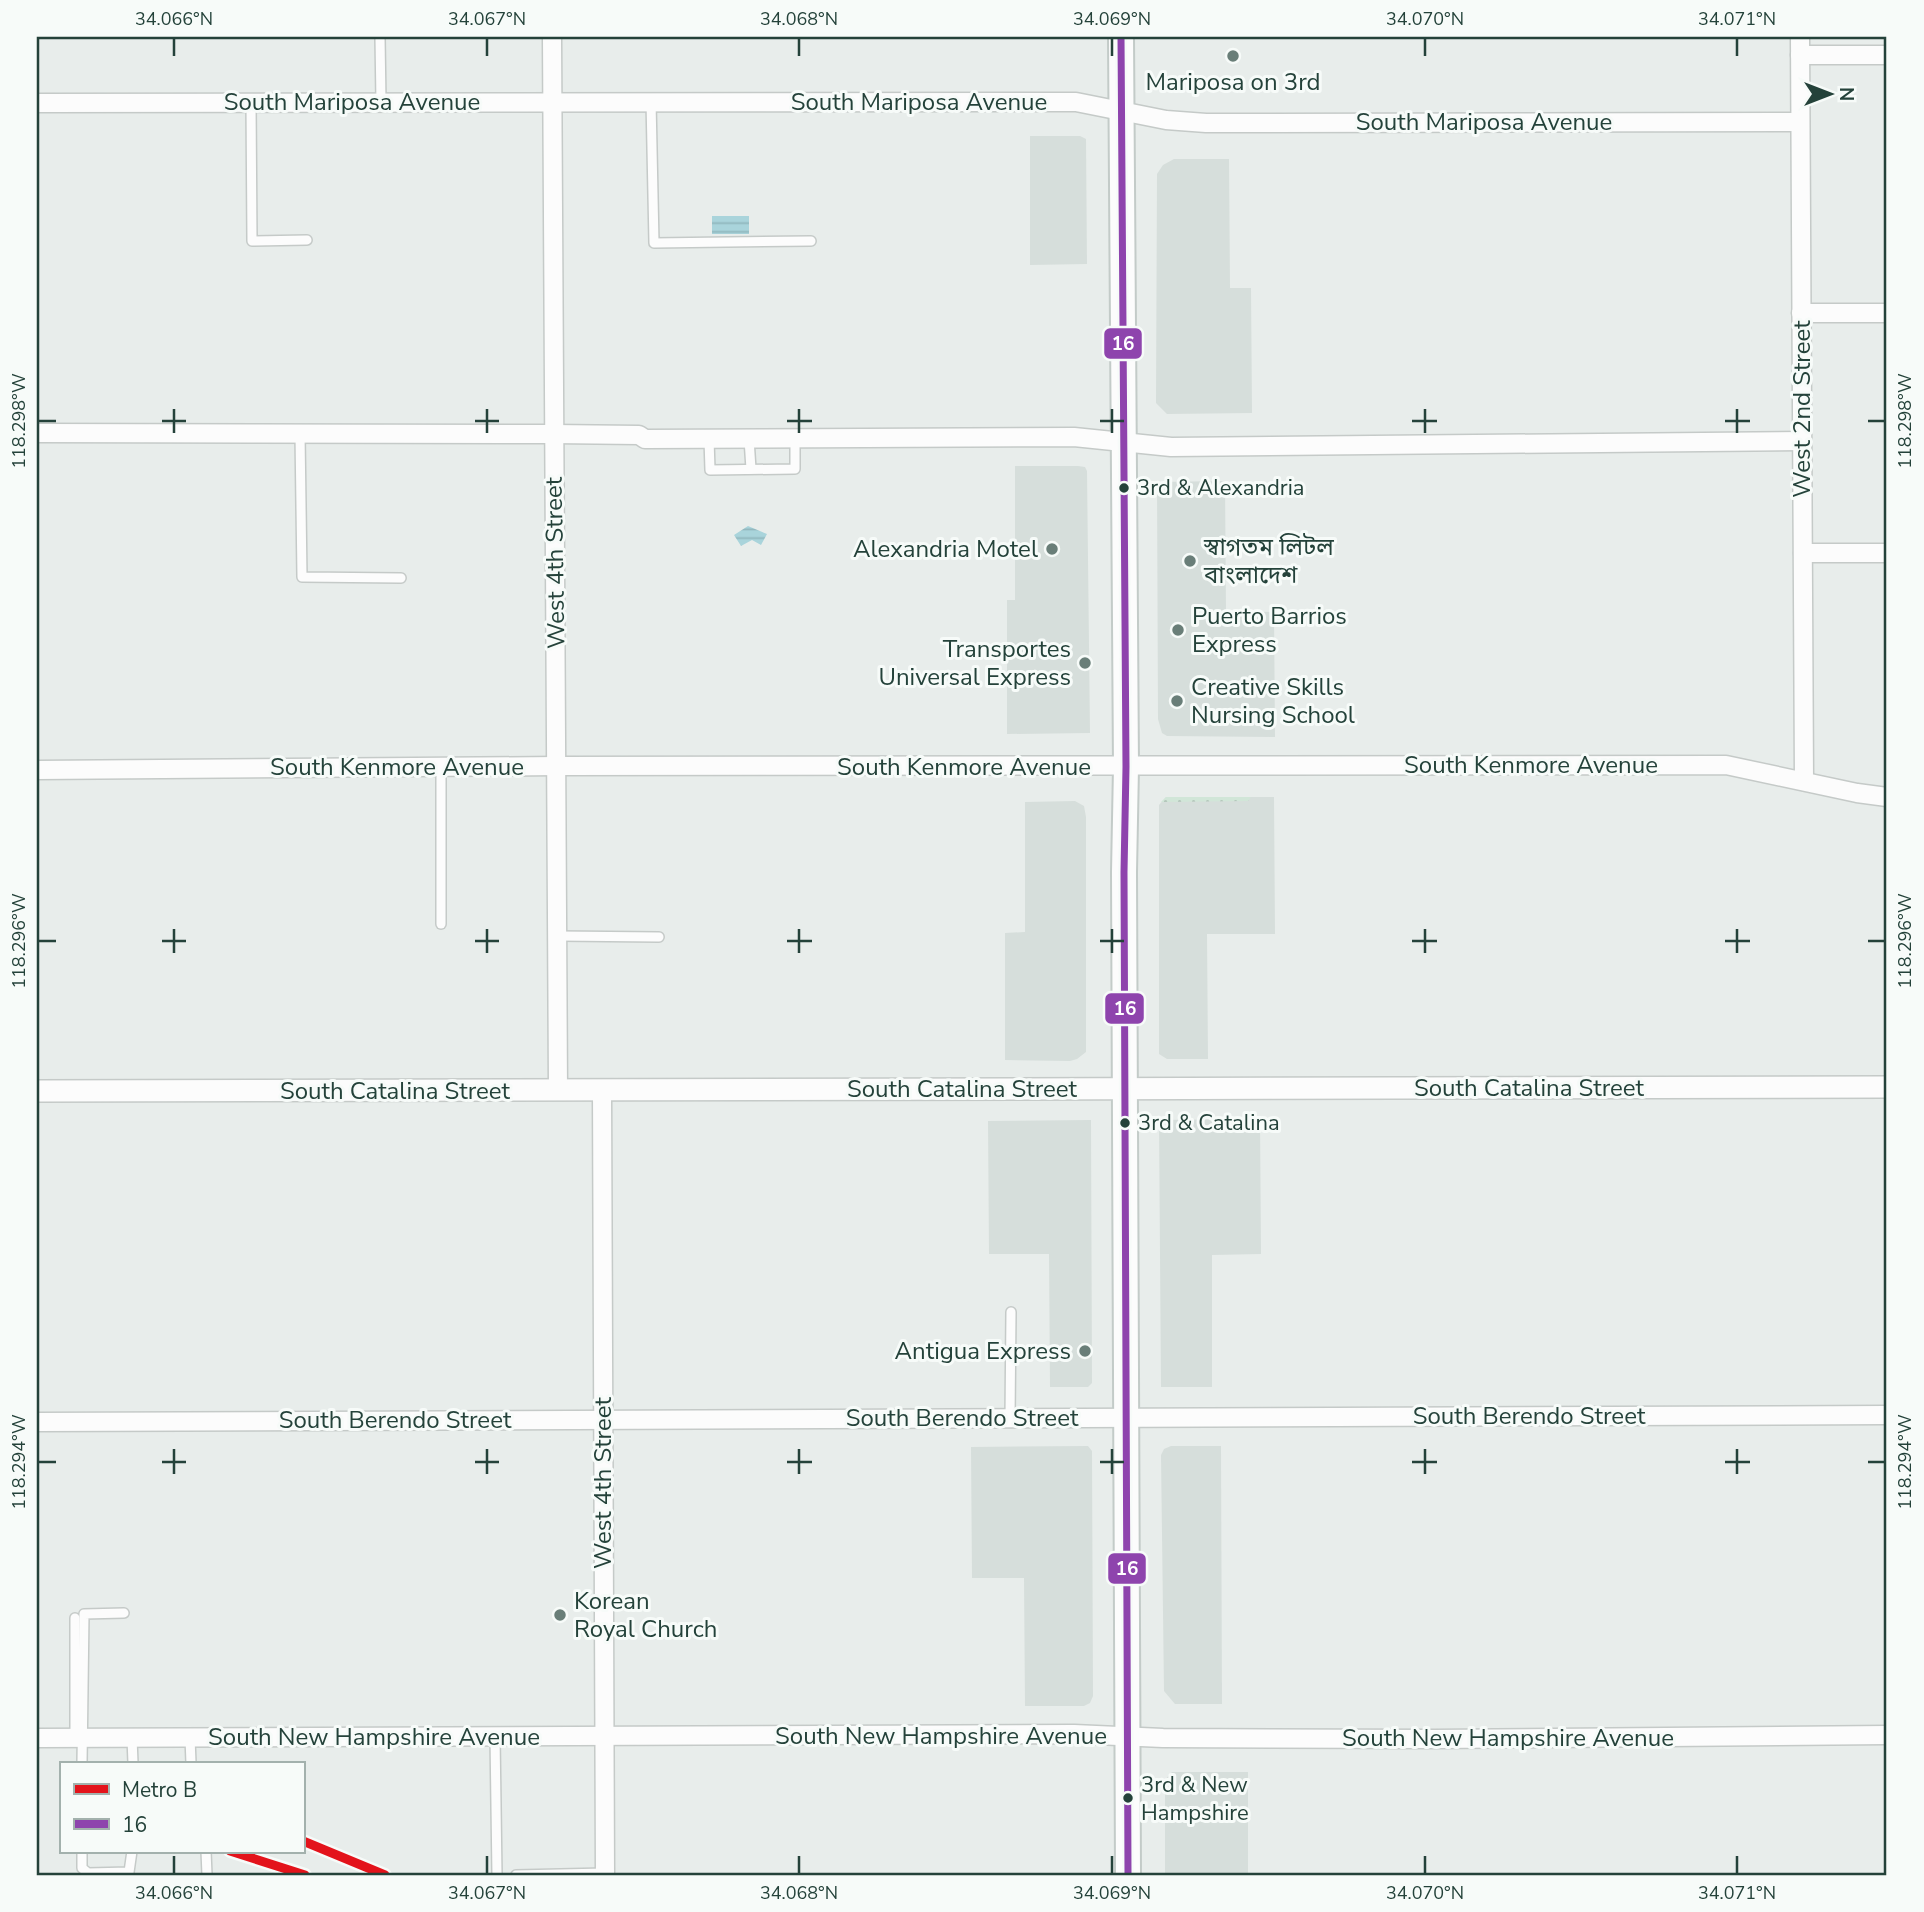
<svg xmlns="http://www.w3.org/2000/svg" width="1924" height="1912" viewBox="0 0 1924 1912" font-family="'Nunito Sans','Noto Sans Bengali',sans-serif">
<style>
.built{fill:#d6dedb}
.park{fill:url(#park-dots)}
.water{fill:url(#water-rules)}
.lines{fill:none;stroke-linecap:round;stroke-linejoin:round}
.service-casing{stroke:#c5cac8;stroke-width:12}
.minor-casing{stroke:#c5cac8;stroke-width:21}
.tertiary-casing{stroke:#c5cac8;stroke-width:24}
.secondary-casing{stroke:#c3cbc8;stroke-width:28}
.service{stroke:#fcfcfc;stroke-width:9}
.minor{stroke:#fcfcfc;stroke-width:18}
.tertiary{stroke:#fcfcfc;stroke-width:21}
.secondary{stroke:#fcfcfc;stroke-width:24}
.bus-1-casing{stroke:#f7fbf9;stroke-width:12}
.bus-1{stroke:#8e44ad;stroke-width:7}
.metro-1-casing{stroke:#f7fbf9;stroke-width:14}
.metro-1{stroke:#e3131b;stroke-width:9}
.ticks{fill:none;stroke:#24423a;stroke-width:2.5}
.poi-dot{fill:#697e78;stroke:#f7fbf9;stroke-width:2.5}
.bus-dot{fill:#24423a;stroke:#f7fbf9;stroke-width:2.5}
.labels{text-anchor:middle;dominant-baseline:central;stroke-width:6;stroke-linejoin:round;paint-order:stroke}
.bus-label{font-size:22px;fill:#24423a;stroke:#f7fbf9;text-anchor:start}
.poi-label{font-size:24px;fill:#24423a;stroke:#f7fbf9;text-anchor:start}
.street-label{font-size:24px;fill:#24423a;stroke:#f7fbf9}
.line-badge{stroke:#f7fbf9;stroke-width:2.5}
.badge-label{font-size:19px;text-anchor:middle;font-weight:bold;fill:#fff}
.neatline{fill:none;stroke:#24423a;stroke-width:2.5}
.ticks-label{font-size:18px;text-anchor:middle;fill:#24423a}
</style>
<defs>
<pattern id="park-dots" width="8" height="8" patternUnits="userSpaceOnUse" patternTransform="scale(1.75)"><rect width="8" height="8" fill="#d1e6d8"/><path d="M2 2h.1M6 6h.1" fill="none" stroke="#b3c6ba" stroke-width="1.8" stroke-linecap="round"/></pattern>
<pattern id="water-rules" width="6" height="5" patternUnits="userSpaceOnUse" patternTransform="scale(1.75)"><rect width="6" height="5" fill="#a9d4db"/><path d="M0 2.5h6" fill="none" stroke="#91b7bd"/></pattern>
</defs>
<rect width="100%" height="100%" fill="#e8edeb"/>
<g class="built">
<path d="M1030 136H1080L1086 139 1087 264 1030 265Z"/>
<path d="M1174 159H1229L1230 288H1251L1252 413 1167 414 1156 403 1157 174 1163 165Z"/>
<path d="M1015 466H1078L1085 467 1087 471 1090 733 1007 734V600H1015Z"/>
<path d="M1225 481 1226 611 1274 612 1275 737 1167 736 1162 733 1158 719 1157 482Z"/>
<path d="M1166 797H1274L1275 934H1207L1208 1059H1167L1159 1054V805Z"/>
<path d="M1075 801 1084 806 1086 817V1052L1077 1059 1070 1061 1005 1060V933L1025 932V802Z"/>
<path d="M1260 1119 1261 1254 1212 1255V1387H1161L1159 1120Z"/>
<path d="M1091 1120 1092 1383 1088 1387H1050L1049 1254H989L988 1121Z"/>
<path d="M1088 1446 1092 1451 1093 1696 1090 1703 1084 1706H1025L1024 1578H972L971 1447Z"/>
<path d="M1171 1446H1221L1222 1704H1175L1164 1691 1161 1455 1164 1449Z"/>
<path d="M1172 1772H1248V1875H1165V1780Z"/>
</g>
<path class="park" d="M1166 797H1251L1248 801 1161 802Z"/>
<g class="water">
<rect x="712" y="216" width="37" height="18"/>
<path d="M748 526 767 534 761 545 752 540 741 546 734 535Z"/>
</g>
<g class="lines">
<g class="service-casing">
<g id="service">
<path d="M380 37 381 102"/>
<path d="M651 101 654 243 811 241"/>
<path d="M251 103 252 241 307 240"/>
<path d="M300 434 302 577 401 578"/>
<path d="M709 439 710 470 795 469V438"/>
<path d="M749 439 751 469"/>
<path d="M441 767V924"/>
<path d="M558 936 659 937"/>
<path d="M1010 1418 1011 1312"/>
<path d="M75 1618V1738"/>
<path d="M495 1736 497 1875"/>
<path d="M132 1738 133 1763"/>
<path d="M190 1738 191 1763"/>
<path d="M82 1763 84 1614 124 1613"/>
<path d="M82 1851V1868L88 1873 129 1872 132 1851"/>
<path d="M206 1851 207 1875"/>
<path d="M516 1875 605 1873"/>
</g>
</g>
<g class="minor-casing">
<g id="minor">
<path d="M552 37 558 1090"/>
<path d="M1800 37 1804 781"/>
<path d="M1800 55H1887"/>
<path d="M37 103 1076 102 1166 120 1206 123 1800 122"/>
<path d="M1801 313H1887"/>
<path d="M37 433 553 434 639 435 645 439 1074 437 1171 447 1802 441"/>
<path d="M1803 553H1887"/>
<path d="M37 770 557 766 1726 765 1857 793 1887 797"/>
<path d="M602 1090 605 1875"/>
<path d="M37 1422 1887 1415"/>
<path d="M37 1738 1074 1734 1163 1738 1435 1739 1887 1735"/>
</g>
</g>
<g class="tertiary-casing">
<path id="tertiary" d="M37 1091 1887 1087"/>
</g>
<g class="secondary-casing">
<path id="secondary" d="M1121 37 1126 767 1124 872 1128 1875"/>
</g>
<use href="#service" class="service"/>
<use href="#minor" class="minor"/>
<use href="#tertiary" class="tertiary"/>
<use href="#secondary" class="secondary"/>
<g class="bus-1-casing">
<path id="bus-1" d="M1121 37 1126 767 1124 872 1128 1875"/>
</g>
<use href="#bus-1" class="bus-1"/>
<g class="metro-1-casing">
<g id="metro-1">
<path d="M303 1841 385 1875"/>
<path d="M230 1851 305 1875"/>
</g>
</g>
<use href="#metro-1" class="metro-1"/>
</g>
<path class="ticks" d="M174 38V56M487 38V56M799 38V56M1112 38V56M1425 38V56M1737 38V56M174 409V433M487 409V433M799 409V433M1112 409V433M1425 409V433M1737 409V433M38 421H56M162 421H186M475 421H499M787 421H812M1100 421H1124M1412 421H1437M1725 421H1750M1868 421H1885M174 929V953M487 929V953M799 929V953M1112 929V953M1425 929V953M1737 929V953M38 941H56M162 941H186M475 941H499M787 941H812M1100 941H1124M1412 941H1437M1725 941H1750M1868 941H1885M174 1449V1474M487 1449V1474M799 1449V1474M1112 1449V1474M1425 1449V1474M1737 1449V1474M38 1462H56M162 1462H186M475 1462H499M787 1462H812M1100 1462H1124M1412 1462H1437M1725 1462H1750M1868 1462H1885M174 1856V1874M487 1856V1874M799 1856V1874M1112 1856V1874M1425 1856V1874M1737 1856V1874"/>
<g class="poi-dot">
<circle cx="1233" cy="56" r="7"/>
<circle cx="1052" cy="549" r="7"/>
<circle cx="1190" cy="561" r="7"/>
<circle cx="1178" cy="630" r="7"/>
<circle cx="1085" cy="663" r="7"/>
<circle cx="1177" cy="701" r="7"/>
<circle cx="1085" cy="1351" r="7"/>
<circle cx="560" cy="1615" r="7"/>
</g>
<g class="bus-dot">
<circle cx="1124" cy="488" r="6"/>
<circle cx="1125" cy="1123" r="6"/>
<circle cx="1128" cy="1798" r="6"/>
</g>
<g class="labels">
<g class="bus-label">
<text x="1137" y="488">3rd &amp; Alexandria</text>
<text x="1138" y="1123">3rd &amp; Catalina</text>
<text x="1141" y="1785">3rd &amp; New<tspan x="1141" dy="28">Hampshire</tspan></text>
</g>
<g class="poi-label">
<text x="1233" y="82" text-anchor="middle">Mariposa on 3rd</text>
<text x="1204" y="547">স্বাগতম লিটল<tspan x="1204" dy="28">বাংলাদেশ</tspan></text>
<text x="1038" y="549" text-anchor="end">Alexandria Motel</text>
<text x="1192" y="616">Puerto Barrios<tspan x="1192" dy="28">Express</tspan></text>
<text x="1071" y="649" text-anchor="end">Transportes<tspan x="1071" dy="28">Universal Express</tspan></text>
<text x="1191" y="687">Creative Skills<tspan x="1191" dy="28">Nursing School</tspan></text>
<text x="1071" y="1351" text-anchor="end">Antigua Express</text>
<text x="574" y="1601">Korean<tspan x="574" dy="28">Royal Church</tspan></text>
</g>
<g class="street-label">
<text x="352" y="102">South Mariposa Avenue</text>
<text x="919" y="102">South Mariposa Avenue</text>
<text x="1484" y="122">South Mariposa Avenue</text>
<text transform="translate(1802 409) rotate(-90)">West 2nd Street</text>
<text transform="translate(555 563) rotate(-91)">West 4th Street</text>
<text x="1531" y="765">South Kenmore Avenue</text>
<text x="397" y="767">South Kenmore Avenue</text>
<text x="964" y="767">South Kenmore Avenue</text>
<text x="1529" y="1088">South Catalina Street</text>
<text x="962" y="1089">South Catalina Street</text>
<text x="395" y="1091">South Catalina Street</text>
<text x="1529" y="1416">South Berendo Street</text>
<text x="962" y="1418">South Berendo Street</text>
<text x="395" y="1420">South Berendo Street</text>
<text transform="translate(603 1483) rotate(-90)">West 4th Street</text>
<text x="941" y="1736">South New Hampshire Avenue</text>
<text x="374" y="1737">South New Hampshire Avenue</text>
<text x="1508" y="1738">South New Hampshire Avenue</text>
</g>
</g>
<g class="line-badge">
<rect x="1103" y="327" width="40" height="33" rx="7" fill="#8e44ad"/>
<rect x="1104" y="992" width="41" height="33" rx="7" fill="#8e44ad"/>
<rect x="1107" y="1552" width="40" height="33" rx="7" fill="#8e44ad"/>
</g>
<g class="badge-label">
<text x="1123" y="350">16</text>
<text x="1125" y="1015">16</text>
<text x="1127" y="1575">16</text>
</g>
<rect width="1924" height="1912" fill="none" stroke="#f7fbf9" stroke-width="77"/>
<rect x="60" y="1762" width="245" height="91" fill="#f7fbf9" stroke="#a3b1ad" stroke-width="2"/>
<rect x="74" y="1784" width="35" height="10" fill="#e3131b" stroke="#a3b1ad" stroke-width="2"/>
<text x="122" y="1797" font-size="21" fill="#24423a">Metro B</text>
<rect x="74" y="1819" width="35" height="10" fill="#8e44ad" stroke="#a3b1ad" stroke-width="2"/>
<text x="122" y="1832" font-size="21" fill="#24423a">16</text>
<g transform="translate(1830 94) rotate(90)" stroke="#f7fbf9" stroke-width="5" paint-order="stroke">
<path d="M0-5L12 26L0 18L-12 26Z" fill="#24423a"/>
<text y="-10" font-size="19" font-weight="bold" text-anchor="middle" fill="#24423a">N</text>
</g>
<rect x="38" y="38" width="1847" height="1836" class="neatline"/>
<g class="ticks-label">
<text x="174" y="25">34.066°N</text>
<text x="487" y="25">34.067°N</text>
<text x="799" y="25">34.068°N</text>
<text x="1112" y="25">34.069°N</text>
<text x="1425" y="25">34.070°N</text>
<text x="1737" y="25">34.071°N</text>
<text transform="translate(1905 421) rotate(-90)" y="6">118.298°W</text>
<text transform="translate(19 421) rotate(-90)" y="6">118.298°W</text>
<text transform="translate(1905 941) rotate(-90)" y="6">118.296°W</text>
<text transform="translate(19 941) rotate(-90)" y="6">118.296°W</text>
<text transform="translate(19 1462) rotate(-90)" y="6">118.294°W</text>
<text transform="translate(1905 1462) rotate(-90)" y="6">118.294°W</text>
<text x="174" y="1899">34.066°N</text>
<text x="487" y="1899">34.067°N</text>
<text x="799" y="1899">34.068°N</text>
<text x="1112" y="1899">34.069°N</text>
<text x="1425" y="1899">34.070°N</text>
<text x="1737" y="1899">34.071°N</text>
</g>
</svg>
